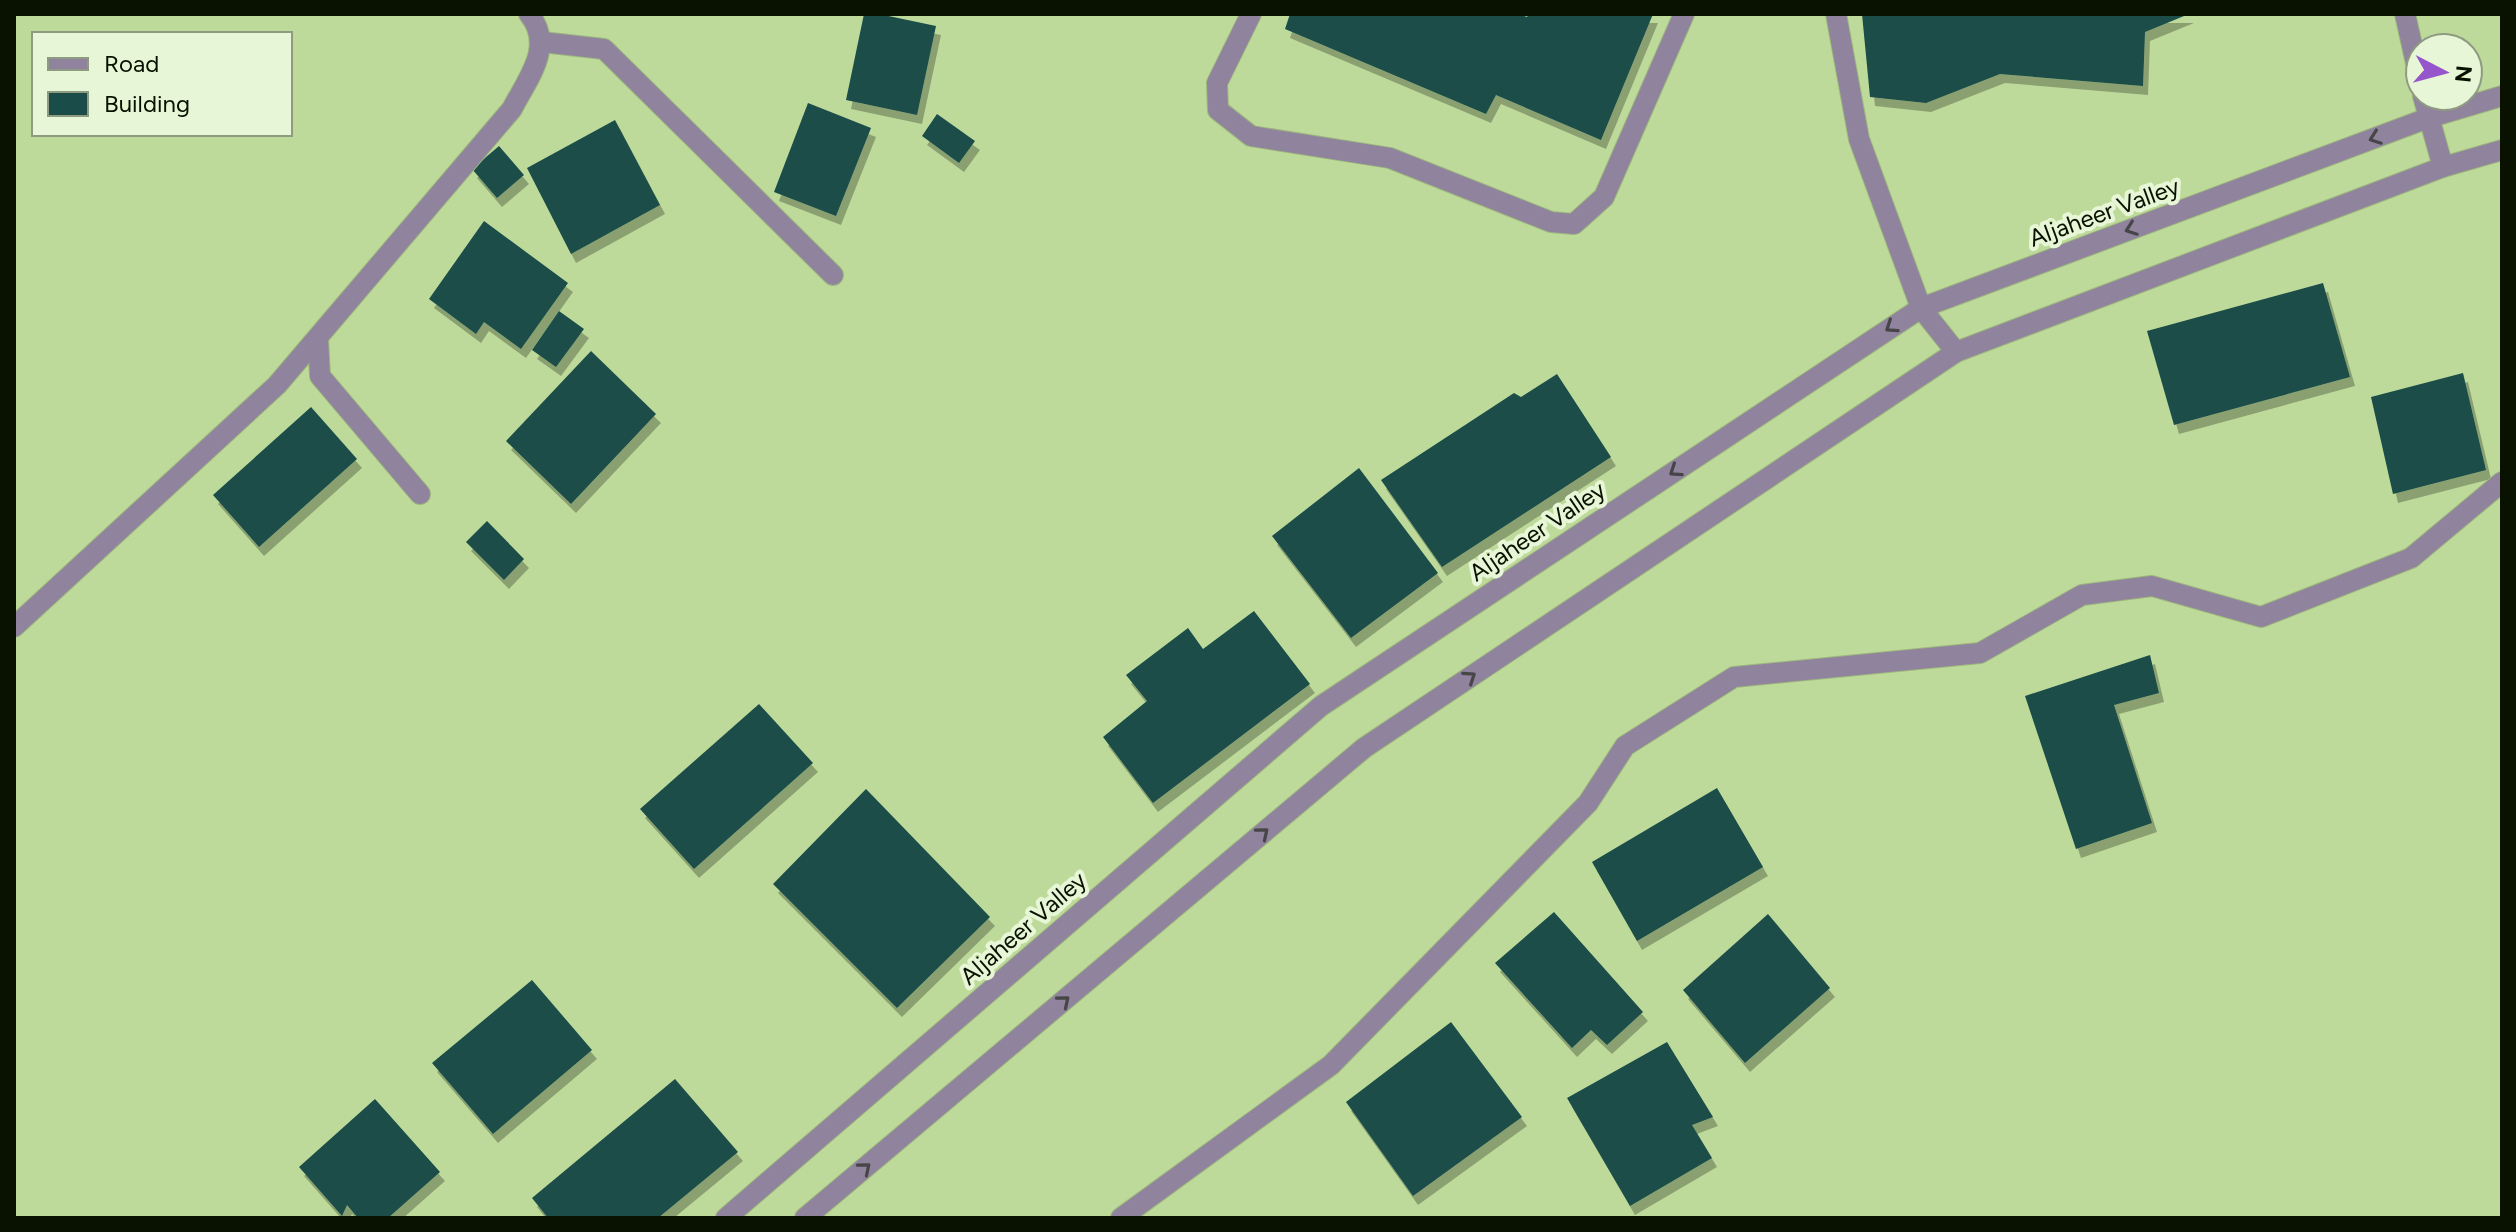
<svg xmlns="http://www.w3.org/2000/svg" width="2516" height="1232" viewBox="0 0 2516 1232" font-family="Figtree,sans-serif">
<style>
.building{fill:#1a4d49;filter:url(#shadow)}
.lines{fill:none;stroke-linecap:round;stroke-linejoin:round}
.minor-casing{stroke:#9db67e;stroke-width:22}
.minor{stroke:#90839d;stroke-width:20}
.oneway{stroke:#464547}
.labels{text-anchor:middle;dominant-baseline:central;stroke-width:8;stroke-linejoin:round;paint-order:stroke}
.street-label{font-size:24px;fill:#091200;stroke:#e7f6d6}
</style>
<defs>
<filter id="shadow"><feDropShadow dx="5" dy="9" stdDeviation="0" flood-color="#0004"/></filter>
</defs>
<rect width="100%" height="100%" fill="#beda9a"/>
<g class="building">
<path d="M864 14H879L936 26 917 115 846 100Z"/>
<path d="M1290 14H1519L1527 17 1529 14H1653L1601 140 1496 95 1486 114 1285 29Z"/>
<path d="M1862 14H2189L2145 32 2143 86 2000 74 1926 103 1870 97Z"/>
<path d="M808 103 871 128 836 216 774 192Z"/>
<path d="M937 114 975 141 959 163 922 136Z"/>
<path d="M615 120 660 205 571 254 527 168Z"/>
<path d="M499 146 524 175 497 198 472 169Z"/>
<path d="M484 221 568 283 521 349 484 322 476 334 429 299Z"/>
<path d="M2323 283 2350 377 2174 425 2147 331Z"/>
<path d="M559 311 584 329 556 367 532 350Z"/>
<path d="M591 351 656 414 571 504 506 441Z"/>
<path d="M2463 373 2486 470 2393 494 2371 397Z"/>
<path d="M1557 374 1611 457 1442 567 1381 480 1514 393 1521 397Z"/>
<path d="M311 407 357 459 259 547 213 495Z"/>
<path d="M1359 468 1438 573 1351 638 1272 536Z"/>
<path d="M487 521 524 559 504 580 466 542Z"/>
<path d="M1254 611 1310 684 1153 803 1103 737 1147 701 1126 675 1188 628 1203 649Z"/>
<path d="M2150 655 2159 693 2114 705 2152 823 2076 849 2025 696Z"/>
<path d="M759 704 813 763 694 869 640 809Z"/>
<path d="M1717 788 1763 867 1637 941 1592 862Z"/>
<path d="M866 789 990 917 897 1008 773 884Z"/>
<path d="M1554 912 1643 1012 1607 1045 1591 1030 1572 1048 1495 963Z"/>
<path d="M1768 914 1830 988 1745 1063 1683 990Z"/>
<path d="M532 980 592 1050 493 1134 432 1063Z"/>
<path d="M1451 1022 1522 1117 1413 1196 1346 1102Z"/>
<path d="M1667 1042 1713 1117 1692 1125 1712 1158 1630 1206 1567 1098Z"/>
<path d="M675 1079 738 1152 658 1218H548L532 1198Z"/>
<path d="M375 1099 440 1172 388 1218H358L347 1205 342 1216 299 1167Z"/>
</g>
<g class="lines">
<g class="minor-casing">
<g id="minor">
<path d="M1251 14 1217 83 1218 110 1251 136 1390 158 1551 222 1574 224 1604 197 1684 14"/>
<path d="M1836 14 1859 139 1921 308 1956 352"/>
<path d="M2405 14 2420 81"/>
<path d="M542 42 604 49 833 275"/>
<path d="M2423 96 2443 167"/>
<path d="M318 339 320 376 420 494"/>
<path d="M14 627 277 385 512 109C528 78 555 46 529 14"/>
<path d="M726 1218 1321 706 1921 308 2428 118 2502 96"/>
<path d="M805 1218 1364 748 1956 352 2443 167 2502 150"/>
<path d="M1121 1218 1331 1065 1588 803 1625 746 1734 677 1980 653 2082 595 2152 586 2261 617 2411 558 2502 482"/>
</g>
</g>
<use href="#minor" class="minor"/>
</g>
<defs><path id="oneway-chevron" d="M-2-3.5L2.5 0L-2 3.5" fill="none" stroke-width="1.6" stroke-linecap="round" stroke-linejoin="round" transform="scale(2)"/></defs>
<g class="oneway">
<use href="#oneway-chevron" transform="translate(2375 138) rotate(160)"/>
<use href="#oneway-chevron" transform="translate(2131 229) rotate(160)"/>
<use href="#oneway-chevron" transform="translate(1891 327) rotate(146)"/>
<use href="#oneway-chevron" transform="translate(1675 471) rotate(146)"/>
<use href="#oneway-chevron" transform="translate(1470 677) rotate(-34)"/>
<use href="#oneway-chevron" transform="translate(1263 833) rotate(-40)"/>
<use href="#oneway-chevron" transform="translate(1064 1001) rotate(-40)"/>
<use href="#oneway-chevron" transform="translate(865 1168) rotate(-40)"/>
</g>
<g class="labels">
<g class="street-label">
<text transform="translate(2104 212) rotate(-20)">Aljaheer Valley</text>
<text transform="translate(1537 531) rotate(-34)">Aljaheer Valley</text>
<text transform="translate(1023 928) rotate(-41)">Aljaheer Valley</text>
</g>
</g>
<rect width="2516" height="1232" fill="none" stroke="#091200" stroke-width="32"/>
<rect x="32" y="32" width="260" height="104" fill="#e7f6d6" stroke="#8e9b80" stroke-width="2"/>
<rect x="48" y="58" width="40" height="12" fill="#90839d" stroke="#8e9b80" stroke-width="2"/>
<text x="104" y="72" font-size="24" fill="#091200">Road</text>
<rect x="48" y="92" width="40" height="24" fill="#1a4d49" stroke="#8e9b80" stroke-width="2"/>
<text x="104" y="112" font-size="24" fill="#091200">Building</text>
<g transform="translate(2444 72) rotate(96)"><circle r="38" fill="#e7f6d6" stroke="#8e9b80" stroke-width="2"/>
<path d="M0-6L14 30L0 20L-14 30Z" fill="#9655ca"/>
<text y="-12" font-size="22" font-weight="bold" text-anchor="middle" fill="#091200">N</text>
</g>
</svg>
